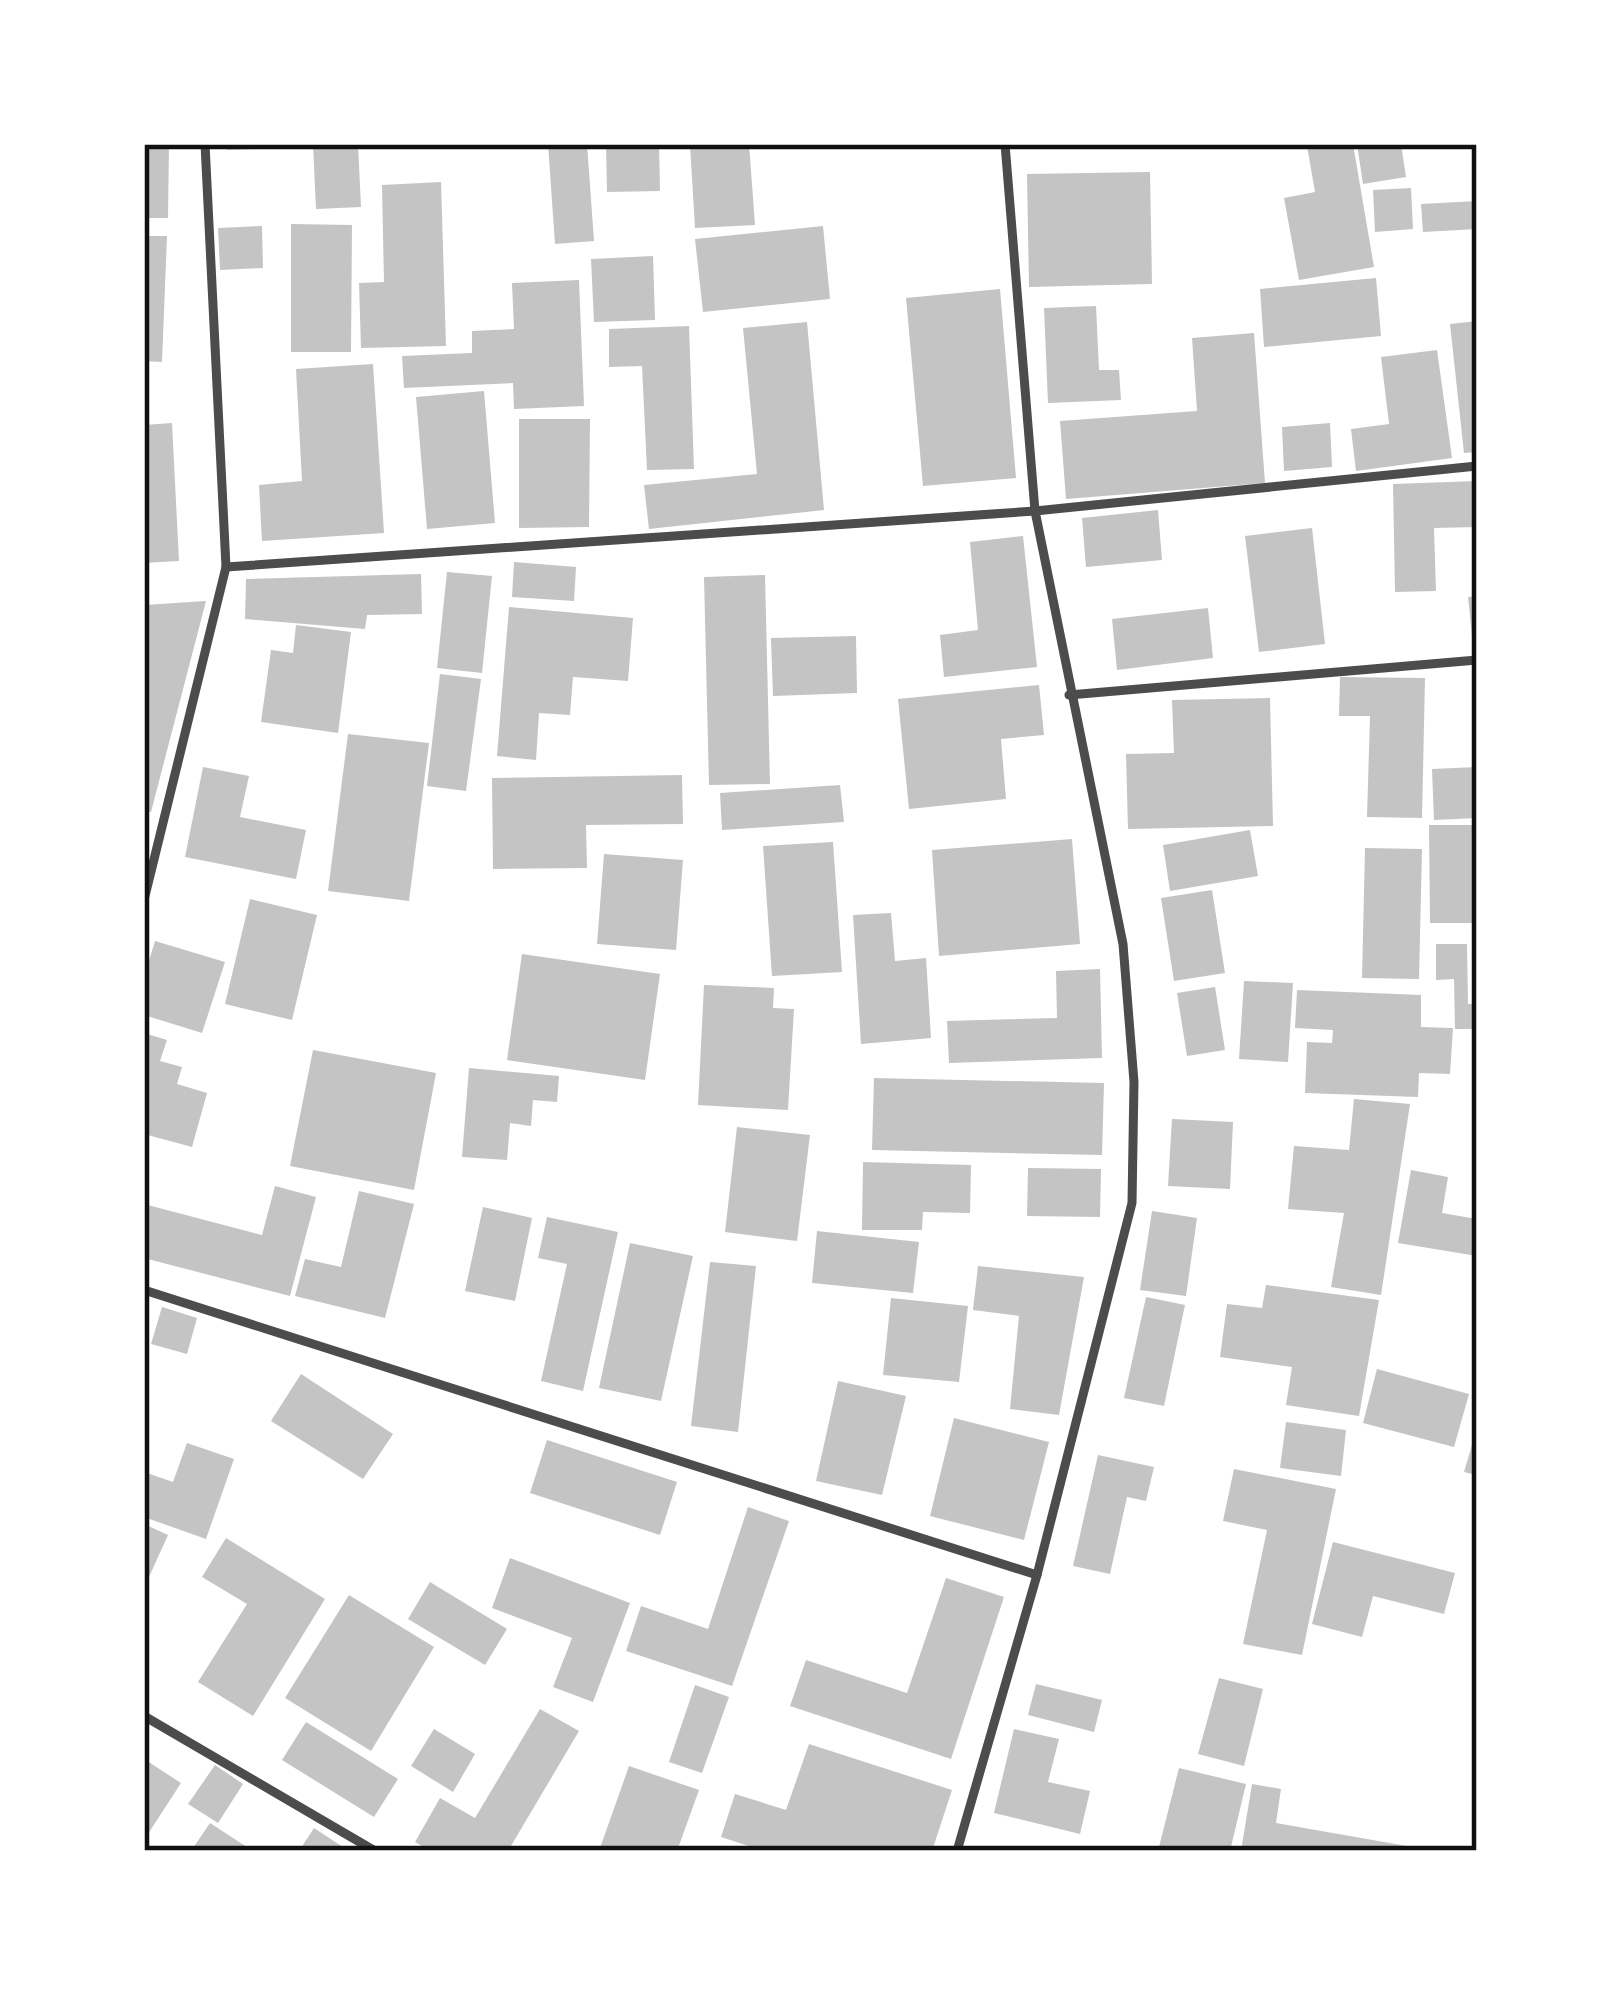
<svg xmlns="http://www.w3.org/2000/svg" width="1621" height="1995" viewBox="0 0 1621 1995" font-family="'Alegreya Sans',sans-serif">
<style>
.building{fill:#c4c4c4}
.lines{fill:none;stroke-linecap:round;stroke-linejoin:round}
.service{stroke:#4c4c4c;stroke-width:9}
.neatline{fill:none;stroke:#111;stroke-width:4.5}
</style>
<rect width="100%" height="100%" fill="#fff"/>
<g class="building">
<path d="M144 144H169L168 218H144Z"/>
<path d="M226 144H278L279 148 227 150Z"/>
<path d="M313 144H358L361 207 316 209Z"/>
<path d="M548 144H587L594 241 555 244Z"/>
<path d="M606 144H659L660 191 607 192Z"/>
<path d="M690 144H749L755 225 695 228Z"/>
<path d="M1353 144 1374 267 1299 280 1284 198 1315 192 1307 146Z"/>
<path d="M1357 144H1401L1406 177 1363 184Z"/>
<path d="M1150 172 1152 284 1029 287 1027 174Z"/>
<path d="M441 182 446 346 361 348 359 283 384 282 382 185Z"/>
<path d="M1411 188 1413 229 1375 232 1373 190Z"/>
<path d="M1477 201V229L1423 232 1421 204Z"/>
<path d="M291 224 352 225 351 352H291Z"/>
<path d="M262 226 263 268 220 270 218 228Z"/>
<path d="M823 226 830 299 703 312 695 239Z"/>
<path d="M144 236H167L162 362 144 361Z"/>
<path d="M653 256 655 320 594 322 591 259Z"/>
<path d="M1376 278 1381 336 1264 347 1260 289Z"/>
<path d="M579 280 584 406 514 409 513 383 404 388 402 356 472 353V331L514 329 512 283Z"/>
<path d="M1000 289 1016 478 923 486 906 298Z"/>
<path d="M1096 306 1099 370H1119L1121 400 1048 403 1044 308Z"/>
<path d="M1477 321V452L1464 453 1450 324Z"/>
<path d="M807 322 824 510 649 529 644 485 757 474 743 328Z"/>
<path d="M689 326 694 469 647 470 642 366 609 367V329Z"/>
<path d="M1254 333 1265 483 1066 499 1060 421 1197 411 1192 338Z"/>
<path d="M1437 350 1452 458 1356 471 1351 429 1389 424 1381 357Z"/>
<path d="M373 364 384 533 262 541 259 485 302 481 296 369Z"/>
<path d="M484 391 495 523 427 529 416 397Z"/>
<path d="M519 419H590L589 527 519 528Z"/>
<path d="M172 423 179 561 144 563V425Z"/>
<path d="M1330 423 1332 467 1284 471 1282 427Z"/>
<path d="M1477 481V527L1434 528 1436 591 1395 592 1393 484Z"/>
<path d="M1158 510 1162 560 1086 567 1082 518Z"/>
<path d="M1312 528 1325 644 1259 652 1245 536Z"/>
<path d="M1023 536 1037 667 944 677 940 635 978 630 970 542Z"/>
<path d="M514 562 576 567 574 601 512 597Z"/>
<path d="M447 572 492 576 482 673 437 668Z"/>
<path d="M421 574 422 614 367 615 365 629 245 619 246 579Z"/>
<path d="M765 575 770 784 709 785 704 577Z"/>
<path d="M1477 596V655H1474L1468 597Z"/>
<path d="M206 601 151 812 144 811V605Z"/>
<path d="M509 607 633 618 628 681 573 677 570 715 539 713 536 760 497 756Z"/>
<path d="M1208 608 1213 658 1117 670 1112 619Z"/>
<path d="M296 625 351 632 338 733 261 722 271 650 293 653Z"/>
<path d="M856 636 857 693 773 696 771 638Z"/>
<path d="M440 674 481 679 466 791 427 786Z"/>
<path d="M1340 677 1425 678 1422 818 1367 817 1370 716H1339Z"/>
<path d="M1039 685 1044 735 1001 739 1006 799 909 809 898 699Z"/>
<path d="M1270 698 1273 826 1128 829 1126 754 1174 753 1172 700Z"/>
<path d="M348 734 429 743 409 901 328 891Z"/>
<path d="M203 767 249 776 240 817 306 830 296 879 185 857Z"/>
<path d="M1477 767V818L1434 820 1432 769Z"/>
<path d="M682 775 683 824 586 825 587 868 493 869 492 778Z"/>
<path d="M840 785 844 822 722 830 720 793Z"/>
<path d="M1429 825H1474V923H1430Z"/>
<path d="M1250 830 1258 876 1170 891 1163 845Z"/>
<path d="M1072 839 1080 944 939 956 932 850Z"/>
<path d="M833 842 842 972 772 976 763 846Z"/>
<path d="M1365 848 1422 849 1419 979 1362 978Z"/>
<path d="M604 854 683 860 676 950 597 944Z"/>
<path d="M1212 890 1225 973 1174 981 1161 898Z"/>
<path d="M250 899 317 915 292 1020 225 1004Z"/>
<path d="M891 913 895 961 926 958 931 1038 861 1044 853 915Z"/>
<path d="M155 941 225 962 202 1033 144 1015V977Z"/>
<path d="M1436 944H1467L1468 1004H1477V1029H1455L1454 979 1436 980Z"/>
<path d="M522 954 660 974 645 1080 507 1060Z"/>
<path d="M1100 969 1102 1058 949 1063 947 1021 1057 1018 1056 971Z"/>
<path d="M1244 981 1293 983 1288 1062 1239 1059Z"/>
<path d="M704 985 774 988 773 1008 794 1009 788 1110 698 1105Z"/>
<path d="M1215 987 1225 1050 1187 1056 1177 993Z"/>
<path d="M1297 990 1421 995V1027L1453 1028 1450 1074 1419 1073 1418 1097 1305 1093 1307 1042 1332 1043 1333 1030 1295 1028Z"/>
<path d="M144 1033 167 1040 160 1061 182 1067 177 1084 207 1093 192 1147 144 1134Z"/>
<path d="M313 1050 436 1073 414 1190 290 1166Z"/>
<path d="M469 1068 559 1076 557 1102 533 1100 531 1126 510 1123 507 1160 462 1157Z"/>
<path d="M874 1078 1104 1083 1102 1155 872 1150Z"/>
<path d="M1354 1099 1410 1104 1381 1295 1331 1287 1344 1213 1288 1209 1294 1146 1349 1150Z"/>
<path d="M1172 1119 1233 1122 1230 1189 1168 1186Z"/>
<path d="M737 1127 810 1135 797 1241 725 1232Z"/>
<path d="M863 1162 971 1165 970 1213 923 1212 922 1230H862Z"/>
<path d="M1028 1168 1101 1169 1100 1217 1027 1216Z"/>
<path d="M1411 1170 1448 1177 1442 1213 1477 1219V1256L1398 1243Z"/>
<path d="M275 1186 316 1197 290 1296 144 1258V1204L262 1235Z"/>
<path d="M359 1191 414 1204 385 1318 295 1296 305 1259 341 1267Z"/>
<path d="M483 1207 532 1218 515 1301 465 1291Z"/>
<path d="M1152 1211 1197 1218 1186 1296 1140 1290Z"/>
<path d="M547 1217 618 1232 583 1391 541 1381 567 1264 538 1258Z"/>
<path d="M817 1231 919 1242 913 1293 812 1283Z"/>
<path d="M630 1243 693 1256 661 1401 599 1388Z"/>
<path d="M710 1262 756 1266 738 1432 691 1426Z"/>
<path d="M978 1266 1084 1277 1059 1415 1010 1409 1019 1316 973 1310Z"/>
<path d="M1266 1285 1379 1300 1359 1416 1286 1405 1292 1367 1220 1357 1227 1304 1262 1308Z"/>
<path d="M1146 1297 1185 1305 1164 1406 1124 1398Z"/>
<path d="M891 1298 968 1306 959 1382 883 1375Z"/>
<path d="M162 1307 197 1318 187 1354 151 1344Z"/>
<path d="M1377 1369 1469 1394 1454 1447 1363 1423Z"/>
<path d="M301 1374 393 1434 363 1479 271 1421Z"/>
<path d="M838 1381 906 1396 882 1495 816 1481Z"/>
<path d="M954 1418 1049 1442 1024 1540 930 1516Z"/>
<path d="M1286 1422 1346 1430 1341 1476 1280 1468Z"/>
<path d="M1477 1428V1475L1464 1472Z"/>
<path d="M547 1440 677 1482 660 1535 530 1493Z"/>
<path d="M187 1443 234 1459 206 1539 144 1517V1472L173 1482Z"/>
<path d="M1098 1455 1154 1467 1146 1501 1127 1497 1110 1574 1073 1566Z"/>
<path d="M1234 1469 1336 1489 1302 1655 1243 1644 1267 1530 1223 1521Z"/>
<path d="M748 1507 789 1521 732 1686 626 1651 641 1606 708 1629Z"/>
<path d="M144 1524 168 1535 144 1588Z"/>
<path d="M226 1538 325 1599 253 1716 198 1682 247 1604 202 1577Z"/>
<path d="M1333 1542 1455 1573 1444 1614 1373 1596 1362 1637 1312 1624Z"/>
<path d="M510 1558 630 1603 593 1702 553 1687 572 1638 492 1608Z"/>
<path d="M946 1578 1004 1597 951 1759 790 1706 806 1660 907 1693Z"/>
<path d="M430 1582 507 1629 485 1665 408 1619Z"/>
<path d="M349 1595 434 1647 371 1751 285 1698Z"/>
<path d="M1219 1678 1263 1689 1244 1766 1198 1754Z"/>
<path d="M1036 1684 1102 1700 1094 1732 1028 1715Z"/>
<path d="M695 1685 729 1697 702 1773 669 1762Z"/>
<path d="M540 1709 579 1731 508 1851H431L415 1842 440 1798 475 1818Z"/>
<path d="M306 1722 398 1779 374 1817 282 1760Z"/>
<path d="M434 1729 475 1754 453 1792 411 1766Z"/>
<path d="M1014 1729 1059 1739 1048 1782 1090 1791 1080 1834 994 1813Z"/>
<path d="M809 1744 952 1790 932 1851H764L721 1837 735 1794 786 1810Z"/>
<path d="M144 1759 181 1783 144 1840Z"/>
<path d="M215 1765 243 1784 218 1823 188 1804Z"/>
<path d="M629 1766 699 1790 677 1851H599Z"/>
<path d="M1179 1768 1246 1784 1230 1851H1158Z"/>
<path d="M1252 1784 1281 1789 1276 1823 1435 1851H1241Z"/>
<path d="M210 1823 253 1851H191Z"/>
<path d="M314 1828 349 1851H299Z"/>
</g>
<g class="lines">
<g class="service">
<path d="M226 567 1035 511 1477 466"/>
<path d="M1069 695 1477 660"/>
<path d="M144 900 226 567 205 144"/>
<path d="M144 1290 1037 1575"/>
<path d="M144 1716 375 1851"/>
<path d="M957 1851 1037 1575 1132 1203 1134 1082 1123 944 1035 511 1005 144"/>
</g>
</g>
<rect width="1621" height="1995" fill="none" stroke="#ffffff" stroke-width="294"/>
<rect x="147" y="147" width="1327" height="1701" class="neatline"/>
</svg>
